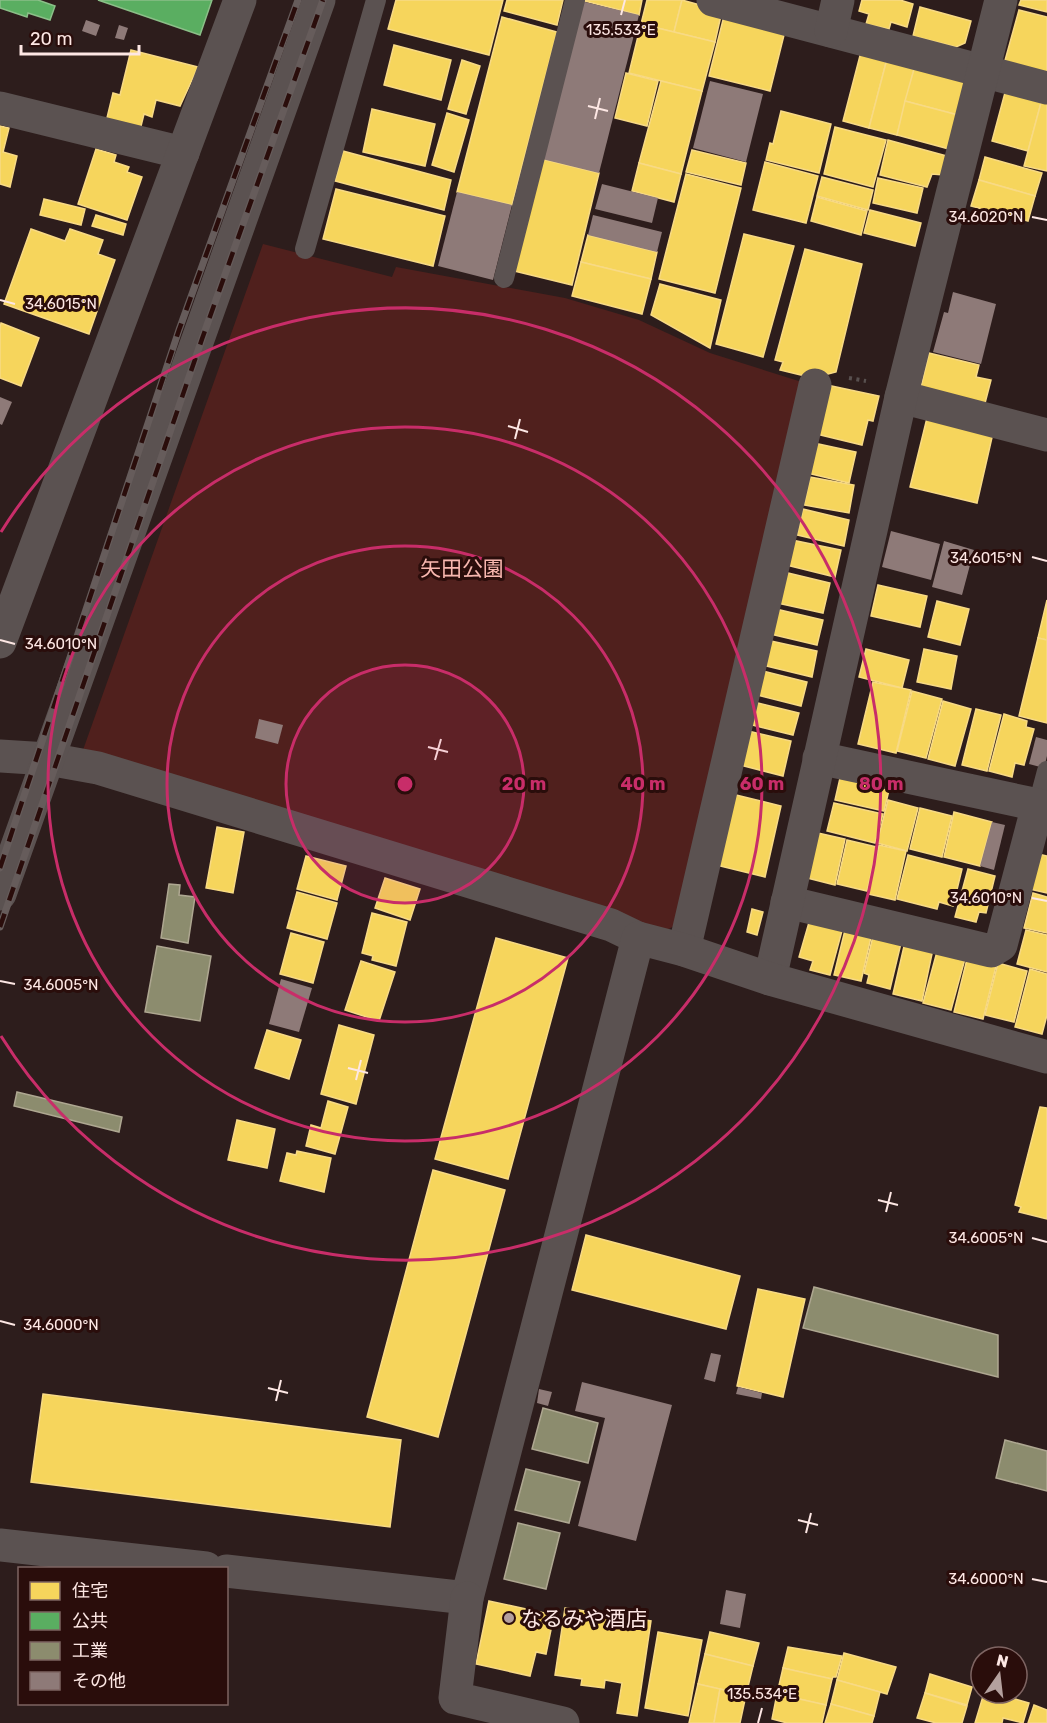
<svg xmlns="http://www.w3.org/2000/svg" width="1047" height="1723" viewBox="0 0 1047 1723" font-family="Rubik,'Noto Sans JP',sans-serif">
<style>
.green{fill:#50201d}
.homes{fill:#f6d55c;stroke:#f8da85;stroke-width:1.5}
.public{fill:#5aae61;stroke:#8bbf88;stroke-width:1.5}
.industry{fill:#8c8c6e;stroke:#aea791;stroke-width:1.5}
.building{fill:#8e7a78}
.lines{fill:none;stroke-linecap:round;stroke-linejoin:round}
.path{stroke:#58504f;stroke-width:4;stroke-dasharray:3 4.5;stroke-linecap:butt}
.lane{stroke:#5b5251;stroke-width:20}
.street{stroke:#5b5251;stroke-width:33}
.rail-casing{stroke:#665c5b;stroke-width:7}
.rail{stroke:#2a0d0b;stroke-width:4.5;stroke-dasharray:14;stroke-linecap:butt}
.ticks{fill:none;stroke:#fde7e4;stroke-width:2}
.ring{fill:none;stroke:#c82d69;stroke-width:3}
.poi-dot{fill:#b4a09e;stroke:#2a0d0b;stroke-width:2}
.labels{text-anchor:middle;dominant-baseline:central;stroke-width:6;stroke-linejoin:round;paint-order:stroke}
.park-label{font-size:21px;fill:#f8b7af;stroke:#2a0d0b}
.poi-label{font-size:21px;fill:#fde7e4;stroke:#2a0d0b;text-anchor:start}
.ticks-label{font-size:15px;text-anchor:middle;fill:#fde7e4;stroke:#2a0d0b;stroke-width:6;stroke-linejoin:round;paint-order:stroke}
.centre{fill:#c82d69;stroke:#2a0d0b;stroke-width:3}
.ring-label{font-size:18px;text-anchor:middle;font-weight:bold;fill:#c82d69;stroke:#2a0d0b;stroke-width:6;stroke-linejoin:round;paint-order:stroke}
</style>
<rect width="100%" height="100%" fill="#2d1d1c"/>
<path class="green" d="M263 244 392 277 396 267 565 298 639 320 710 353 805 383 681 922 667 930 83 750Z"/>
<g class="homes">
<path d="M396 0H503L489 55 388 29Z"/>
<path d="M507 0H563L557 25 504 11Z"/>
<path d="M581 0H642L639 15Z"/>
<path d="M647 0H682L674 32 641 24Z"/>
<path d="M682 0 722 11 715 42 674 32Z"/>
<path d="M862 0H900L913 4 907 27 891 22 889 29 866 24 869 14 859 11Z"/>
<path d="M1021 0H1047V12L1019 5Z"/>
<path d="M920 7 971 21 965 43 956 47 913 36Z"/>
<path d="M1019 10 1047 17V75L1004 64Z"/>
<path d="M725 12 786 27 770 91 709 76Z"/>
<path d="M502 17 557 32 512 205 457 192Z"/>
<path d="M641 24 715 42 702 91 629 73Z"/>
<path d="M394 45 451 60 441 100 384 85Z"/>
<path d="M862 48 888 55 869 128 843 121Z"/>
<path d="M131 50 198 67 180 106 156 100 152 117 144 114 140 130 106 122 113 93 120 95Z"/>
<path d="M888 55 916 62 897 135 869 128Z"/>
<path d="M462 60 480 66 466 114 448 109Z"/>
<path d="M916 62 968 76 958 115 905 101Z"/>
<path d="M626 73 658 81 647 126 615 118Z"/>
<path d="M661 81 702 91 681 174 639 163Z"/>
<path d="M1006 89 1042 99 1028 151 992 141Z"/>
<path d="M1042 99 1047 100V171L1024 166Z"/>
<path d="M905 101 958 115 949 149 897 135Z"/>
<path d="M372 109 435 124 425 166 363 152Z"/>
<path d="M781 111 831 124 819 173 766 160 770 143 773 144Z"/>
<path d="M447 113 469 120 454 172 432 165Z"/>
<path d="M0 126 9 128 3 152 17 156 10 187 0 184Z"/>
<path d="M835 127 886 140 873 187 824 174Z"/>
<path d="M888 140 947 156 943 175 932 174 927 187 880 175Z"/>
<path d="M96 149 116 155 114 162 129 167 127 172 142 177 127 220 78 204Z"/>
<path d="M692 150 746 163 741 185 686 172Z"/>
<path d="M343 151 451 180 444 210 335 181Z"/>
<path d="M985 157 1042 173 1035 196 979 180Z"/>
<path d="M542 159 599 173 572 285 514 271Z"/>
<path d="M765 162 818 176 806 223 753 210Z"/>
<path d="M639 163 681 174 674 202 632 191Z"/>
<path d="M686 174 741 188 715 293 659 279Z"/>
<path d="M822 177 873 190 868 210 817 196Z"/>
<path d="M878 178 923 188 917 213 873 203Z"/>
<path d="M979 180 1035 196 1028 221 971 206Z"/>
<path d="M336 189 445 216 433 266 323 239Z"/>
<path d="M817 197 867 211 861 235 811 221Z"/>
<path d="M44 199 85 209 81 225 40 215Z"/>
<path d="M870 210 921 223 915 246 864 233Z"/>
<path d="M96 215 126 224 123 235 92 226Z"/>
<path d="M31 229 65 241 70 229 103 240 98 254 115 260 89 334 4 304Z"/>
<path d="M744 234 794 246 763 357 716 344Z"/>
<path d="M588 235 657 252 651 279 581 262Z"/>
<path d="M805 249 862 264 836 372 813 378 780 370 783 362 775 360Z"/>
<path d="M581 262 651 279 642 314 572 296Z"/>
<path d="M660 284 721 300 710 348 651 315Z"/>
<path d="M1 323 39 338 21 386 0 378V327Z"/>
<path d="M929 353 979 365 976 377 991 380 984 407 920 391Z"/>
<path d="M827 385 879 396 873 421 868 420 862 445 816 434Z"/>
<path d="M927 418 993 433 977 503 910 487Z"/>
<path d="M814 443 856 452 849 483 807 473Z"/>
<path d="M810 477 854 485 849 513 804 505Z"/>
<path d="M803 509 849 520 844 546 797 535Z"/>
<path d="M792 540 841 550 835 577 786 565Z"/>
<path d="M784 572 830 583 823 613 777 603Z"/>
<path d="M878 585 927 596 920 627 871 616Z"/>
<path d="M1047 600V640L1038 638Z"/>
<path d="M937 601 969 609 960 645 928 637Z"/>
<path d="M776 609 823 620 817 645 770 634Z"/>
<path d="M1038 638 1047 640V723L1019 716Z"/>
<path d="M771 641 817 651 812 677 766 666Z"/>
<path d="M866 649 909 660 902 688 859 677Z"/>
<path d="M924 649 957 656 951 689 917 682Z"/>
<path d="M759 670 807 682 801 706 753 694Z"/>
<path d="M873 682 911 690 896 753 858 744Z"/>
<path d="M912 691 942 699 926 758 897 751Z"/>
<path d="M750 701 799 713 793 735 744 723Z"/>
<path d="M943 701 971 709 955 766 928 759Z"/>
<path d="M976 709 1001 715 987 771 962 765Z"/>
<path d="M1004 714 1027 721 1026 727 1034 729 1024 765 1015 763 1012 777 989 771Z"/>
<path d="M744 730 791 741 783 776 736 764Z"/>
<path d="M840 778 880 783 879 788 889 790 884 811 835 800Z"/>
<path d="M732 794 781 806 765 877 716 865Z"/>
<path d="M888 800 918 808 907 851 877 843Z"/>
<path d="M834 803 883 814 875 843 827 831Z"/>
<path d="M920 808 952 816 942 857 910 849Z"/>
<path d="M954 812 992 822 980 866 944 857Z"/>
<path d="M217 827 244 832 233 893 206 888Z"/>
<path d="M818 833 845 839 835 885 807 878Z"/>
<path d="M847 840 877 847 867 891 837 884Z"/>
<path d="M879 845 906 851 895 900 868 894Z"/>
<path d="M1038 854 1047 856V893L1029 889Z"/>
<path d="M908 855 962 869 953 906 939 902 937 909 897 899Z"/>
<path d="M306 856 346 866 337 900 297 889Z"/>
<path d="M968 869 995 876 986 913 979 912 976 922 955 917Z"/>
<path d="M385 878 420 889 410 920 375 908Z"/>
<path d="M297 892 337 903 327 939 287 928Z"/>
<path d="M1033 893 1047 897V933L1024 928Z"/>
<path d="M752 909 763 912 757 935 747 932Z"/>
<path d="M372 913 407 922 396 966 372 960 373 956 362 953Z"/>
<path d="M810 919 843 927 830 975 810 970 813 961 799 957Z"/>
<path d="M846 926 872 933 861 981 834 975Z"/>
<path d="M1026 930 1047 935V972L1017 964Z"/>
<path d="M874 932 902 939 890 989 867 983 869 975 864 973Z"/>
<path d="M291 933 324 942 313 983 280 974Z"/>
<path d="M496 938 568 958 508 1179 435 1159Z"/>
<path d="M905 942 933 949 922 1001 893 994Z"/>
<path d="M938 948 966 955 951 1010 923 1003Z"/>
<path d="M968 955 997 962 983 1019 954 1012Z"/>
<path d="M361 961 395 972 379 1021 345 1010Z"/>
<path d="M998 963 1027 971 1014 1022 985 1015Z"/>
<path d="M1030 969 1047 974V1015L1042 1034 1015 1027Z"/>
<path d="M339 1025 374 1035 356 1104 321 1094Z"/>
<path d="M267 1030 301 1040 289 1079 255 1068Z"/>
<path d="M328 1101 348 1107 335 1154 306 1146 311 1125 321 1128Z"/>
<path d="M1040 1107 1047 1108V1219L1019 1212 1021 1207 1015 1205Z"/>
<path d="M237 1120 275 1129 267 1168 228 1160Z"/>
<path d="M297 1151 331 1158 324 1192 280 1181 287 1153 296 1155Z"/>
<path d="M433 1170 505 1190 438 1437 367 1417Z"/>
<path d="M586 1235 740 1276 726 1329 572 1290Z"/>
<path d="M758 1289 805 1299 783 1397 737 1386Z"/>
<path d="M43 1394 401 1440 390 1527 31 1482Z"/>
<path d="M489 1601 554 1615 546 1654 536 1652 530 1676 476 1664Z"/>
<path d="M565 1608 651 1621 637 1716 617 1713 622 1683 605 1680 604 1688 581 1685 582 1679 555 1675Z"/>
<path d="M658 1632 702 1640 688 1716 645 1708Z"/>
<path d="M710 1632 759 1643 753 1666 705 1654Z"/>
<path d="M788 1647 842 1656 836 1677H833L832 1679 783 1668Z"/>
<path d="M844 1653 896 1667 887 1694 837 1680Z"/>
<path d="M705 1654 753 1666 746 1695 698 1684Z"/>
<path d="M783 1668 832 1679 826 1705 777 1694Z"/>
<path d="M930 1674 972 1687 967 1705 925 1693Z"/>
<path d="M837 1680 880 1692 874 1716 831 1704Z"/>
<path d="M698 1684 720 1689 714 1723H689Z"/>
<path d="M720 1689 746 1695 740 1723H714Z"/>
<path d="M925 1693 967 1706 962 1723H936L917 1718Z"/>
<path d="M984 1693H995L1029 1703 1023 1723 1003 1718 1002 1723H975Z"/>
<path d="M777 1694 826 1705 822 1723H787L772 1719Z"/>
<path d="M831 1704 874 1716 872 1723H825Z"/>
<path d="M1034 1705 1047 1710V1723H1028Z"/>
</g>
<g class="public">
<path d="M0 0H38L55 6 50 20 28 13 27 17 0 8Z"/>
<path d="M98 0H212L200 35Z"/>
</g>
<g class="industry">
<path d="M169 884 180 885 179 895 195 897 188 943 161 938Z"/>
<path d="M157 946 211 956 200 1021 145 1012Z"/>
<path d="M17 1092 122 1117 119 1132 14 1106Z"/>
<path d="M814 1287 998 1335V1377L803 1328Z"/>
<path d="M543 1408 598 1423 588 1463 532 1449Z"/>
<path d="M1005 1440 1047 1451V1491L996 1478Z"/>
<path d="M526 1469 580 1482 569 1523 515 1510Z"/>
<path d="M518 1523 560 1533 546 1589 504 1579Z"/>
</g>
<g class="building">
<path d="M581 1 639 15 599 173 542 159Z"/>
<path d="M86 20 100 25 96 36 82 31Z"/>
<path d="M119 25 128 28 124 40 115 38Z"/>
<path d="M710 81 763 94 746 162 693 148Z"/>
<path d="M602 184 658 198 652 223 595 209Z"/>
<path d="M457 192 512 205 493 280 438 266Z"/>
<path d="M593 215 662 232 657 252 588 235Z"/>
<path d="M953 292 996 304 981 364 933 352 944 312 948 313Z"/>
<path d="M0 397 12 402 2 425 0 424Z"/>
<path d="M891 531 940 544 931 580 882 567Z"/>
<path d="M944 541 974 550 962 595 932 587Z"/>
<path d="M259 719 283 725 278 744 255 738Z"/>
<path d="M1036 737 1047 740V756L1044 768 1029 764Z"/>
<path d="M992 822 1005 825 994 870 980 866Z"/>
<path d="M281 979 312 988 299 1032 269 1024Z"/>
<path d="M711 1353 721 1355 715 1382 704 1379Z"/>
<path d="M582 1382 672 1405 636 1541 578 1526 605 1418 575 1411Z"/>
<path d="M738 1387 762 1393 761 1399 736 1394Z"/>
<path d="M539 1389 552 1392 548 1406 537 1403Z"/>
<path d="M726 1590 746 1594 740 1628 720 1624Z"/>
</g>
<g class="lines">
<path class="path" d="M849 378 866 381"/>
<g class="lane">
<path d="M305 249 376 0"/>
<path d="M504 278 575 0"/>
<path d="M1038 805 1047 771"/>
</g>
<g class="street">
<path d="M713 0 1047 88"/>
<path d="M831 31 838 0"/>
<path d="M0 108 183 153"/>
<path d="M901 397 1047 435"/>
<path d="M0 642 240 0"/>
<path d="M0 756 48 759 98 768 611 925 638 938"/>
<path d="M0 894 319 0"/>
<path d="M787 902 991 951 1001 945 1038 805 819 758"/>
<path d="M684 950 815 385"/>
<path d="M770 979 901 397 1001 0"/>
<path d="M0 1545 206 1568"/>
<path d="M226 1571 467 1598 638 938 684 950 770 979 1047 1057"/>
<path d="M467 1598 455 1698 563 1723"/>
</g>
<g class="rail-casing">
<g id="rail">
<path d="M0 868 179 330 298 0"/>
<path d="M0 927 202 339 323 0"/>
</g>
</g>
<use href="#rail" class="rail"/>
</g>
<path class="ticks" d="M621 15 625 0M588 106 608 111M595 119 600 98M1032 217 1047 220M0 300 15 304M508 426 528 432M515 439 520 419M1032 557 1047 561M0 640 15 644M428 747 448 752M435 760 441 739M1032 898 1047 901M0 981 15 984M348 1068 368 1073M356 1080 361 1060M878 1200 898 1205M886 1212 891 1192M1032 1238 1047 1242M0 1321 15 1325M268 1388 288 1393M276 1401 281 1380M798 1520 818 1525M806 1533 811 1513M1032 1579 1047 1582M758 1723 762 1708"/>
<circle cx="405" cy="784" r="119" fill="#c82d69" fill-opacity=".12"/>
<g class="ring">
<circle cx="405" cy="784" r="119"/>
<circle cx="405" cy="784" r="238"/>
<circle cx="405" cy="784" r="357"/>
<path d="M1 532A476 476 0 1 1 1 1036"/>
</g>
<circle class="poi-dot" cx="509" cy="1618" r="6"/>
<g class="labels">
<g class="park-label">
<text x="462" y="568">矢田公園</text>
</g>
<g class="poi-label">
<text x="521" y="1618">なるみや酒店</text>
</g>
</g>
<g class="ticks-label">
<text x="621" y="35">135.533°E</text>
<text x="986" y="222">34.6020°N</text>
<text x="61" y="309">34.6015°N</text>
<text x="986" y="563">34.6015°N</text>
<text x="61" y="649">34.6010°N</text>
<text x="986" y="903">34.6010°N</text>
<text x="61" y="990">34.6005°N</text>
<text x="986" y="1243">34.6005°N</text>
<text x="61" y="1330">34.6000°N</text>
<text x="986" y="1584">34.6000°N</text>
<text x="762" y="1699">135.534°E</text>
</g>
<circle cx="405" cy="784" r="9" class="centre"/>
<g class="ring-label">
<text x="524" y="790">20 m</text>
<text x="643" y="790">40 m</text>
<text x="762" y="790">60 m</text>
<text x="881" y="790">80 m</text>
</g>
<rect x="18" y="1567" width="210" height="138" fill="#2a0d0b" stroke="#7e6462" stroke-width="1.5"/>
<rect x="30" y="1582" width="30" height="18" fill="#f6d55c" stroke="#7e6462" stroke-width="1.5"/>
<text x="72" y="1597" font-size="18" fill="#fde7e4">住宅</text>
<rect x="30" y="1612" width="30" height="18" fill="#5aae61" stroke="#7e6462" stroke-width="1.5"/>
<text x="72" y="1627" font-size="18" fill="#fde7e4">公共</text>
<rect x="30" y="1642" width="30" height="18" fill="#8c8c6e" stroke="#7e6462" stroke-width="1.5"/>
<text x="72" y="1657" font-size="18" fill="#fde7e4">工業</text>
<rect x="30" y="1672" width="30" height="18" fill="#8e7a78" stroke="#7e6462" stroke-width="1.5"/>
<text x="72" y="1687" font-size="18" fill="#fde7e4">その他</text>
<g transform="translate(999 1675) rotate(14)"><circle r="28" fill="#2a0d0b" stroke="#7e6462" stroke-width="1.5"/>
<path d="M0-4.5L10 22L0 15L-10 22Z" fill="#b4a09e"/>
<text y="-9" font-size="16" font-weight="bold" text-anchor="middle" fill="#fde7e4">N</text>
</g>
<path d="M21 45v9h118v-9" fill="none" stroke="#fde7e4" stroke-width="3"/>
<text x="30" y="45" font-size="18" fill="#fde7e4" stroke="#2a0d0b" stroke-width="4.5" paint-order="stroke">20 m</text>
</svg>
